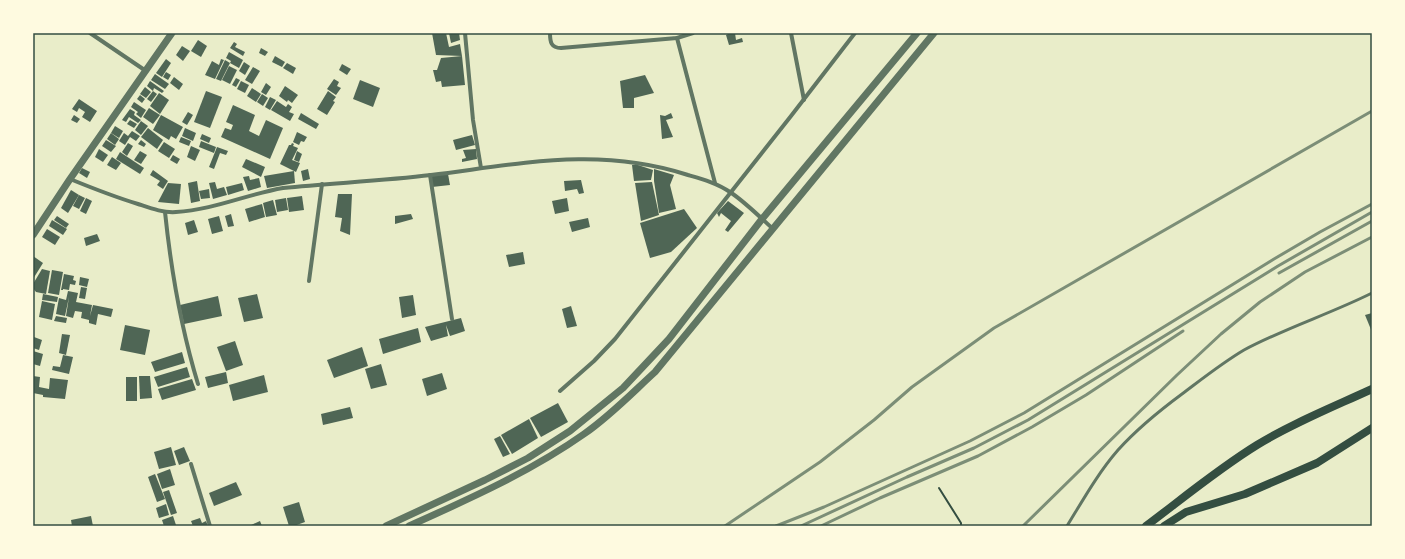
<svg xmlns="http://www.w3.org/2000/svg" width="1405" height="559" viewBox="0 0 1405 559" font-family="'PT Sans',sans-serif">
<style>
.building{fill:#4f6655}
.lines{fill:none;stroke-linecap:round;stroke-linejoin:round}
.path{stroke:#344e41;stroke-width:2}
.service{stroke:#617663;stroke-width:3}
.minor{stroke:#617663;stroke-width:4}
.tertiary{stroke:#617663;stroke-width:7}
.secondary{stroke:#344e41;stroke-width:8}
.rail{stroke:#7c8e77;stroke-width:3}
.neatline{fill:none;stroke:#344e41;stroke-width:1.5}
</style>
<rect width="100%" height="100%" fill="#e9edc9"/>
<g class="building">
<path d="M432 33H446L449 47 460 44 462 56 436 55Z"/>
<path d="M449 33H459L460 40 451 43Z"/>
<path d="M730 33H735L736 40 742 38 743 42 729 45 726 35Z"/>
<path d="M198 40 207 46 201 57 191 51Z"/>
<path d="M234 42 237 44 235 47 245 52 243 56 230 48Z"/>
<path d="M182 46 190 51 183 61 176 55Z"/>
<path d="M261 48 268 52 265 56 259 53Z"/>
<path d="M229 52 243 60 239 68 230 63 231 61 226 58Z"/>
<path d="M275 56 285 62 282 67 272 62Z"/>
<path d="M462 56 465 85 442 87 441 81 436 82 433 70H437L441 58Z"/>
<path d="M166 59 171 63 162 77 156 73Z"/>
<path d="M221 59 224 60 215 79 205 75 212 61 219 65Z"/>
<path d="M225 60 230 63 221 81 216 79Z"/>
<path d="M244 62 250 66 245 75 239 71Z"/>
<path d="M287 63 296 68 293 74 283 68Z"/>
<path d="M342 64 351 69 347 75 339 70Z"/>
<path d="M229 66 237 70 230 84 222 80Z"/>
<path d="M253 67 260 71 252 84 245 80Z"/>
<path d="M166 72 171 75 168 80 163 77Z"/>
<path d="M155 74 169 84 165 89 151 80Z"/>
<path d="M645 75 654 93 634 98V108H623L620 81Z"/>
<path d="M174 77 183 84 179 90 170 83Z"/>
<path d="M236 78 240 80 236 87 232 85Z"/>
<path d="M334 79 339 82 337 86 341 88 336 95 327 89Z"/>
<path d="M360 80 380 88 373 107 353 99Z"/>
<path d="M150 81 164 91 162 93 154 88 153 91 147 86Z"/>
<path d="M241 81 249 85 245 93 237 89Z"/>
<path d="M266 83 271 87 266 95 261 92Z"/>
<path d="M285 86 298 95 292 103 288 100 287 102 279 96Z"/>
<path d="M145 87 151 92 146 98 140 94Z"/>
<path d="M252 88 261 94 256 102 247 96Z"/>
<path d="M153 91 157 94 151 102 147 99Z"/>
<path d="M206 91 222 97 210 128 194 122Z"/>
<path d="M328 91 336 97 333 101 335 102 327 115 317 109Z"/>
<path d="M159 93 169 100 160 114 150 106Z"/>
<path d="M262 94 268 98 263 106 257 102Z"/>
<path d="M140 95 145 99 142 103 137 99Z"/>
<path d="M270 97 276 100 270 110 265 107Z"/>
<path d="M79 99 97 111 90 122 82 117 85 112 79 108 77 112 72 109Z"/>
<path d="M277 101 286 107 288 104 292 107 289 112 294 114 290 121 271 110Z"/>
<path d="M134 102 146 110 141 118 136 114 138 112 131 107Z"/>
<path d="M233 105 255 115 249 131 259 136 266 120 283 128 270 159 221 137 225 128 231 130 233 125 226 122Z"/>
<path d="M149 108 160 115 153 124 143 117Z"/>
<path d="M130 109 135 112 134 115 141 120 138 123 129 117 126 122 122 120Z"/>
<path d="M188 112 193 115 187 125 182 122Z"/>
<path d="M301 113 319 124 316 129 298 119Z"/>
<path d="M671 113 673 118 666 120 673 137 662 139 660 115 665 116Z"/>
<path d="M74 115 80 119 77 123 71 120Z"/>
<path d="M161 115 183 127 176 139 171 136 169 140 153 130Z"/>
<path d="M130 120 137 124 134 128 127 124Z"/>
<path d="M141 121 148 126 141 135 135 130Z"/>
<path d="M115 126 123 131 119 138 111 133Z"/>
<path d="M148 128 163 140 157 149 141 137Z"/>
<path d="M185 128 196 133 193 141 182 136Z"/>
<path d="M132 131 140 136 136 141 130 137 125 145 119 141 124 133 128 136Z"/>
<path d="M297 132 307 137 304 142 301 141 299 145 293 142Z"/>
<path d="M111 133 119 139 115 145 107 139Z"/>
<path d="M202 134 211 138 209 143 200 139Z"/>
<path d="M472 135 475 145 456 150 453 140Z"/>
<path d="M181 137 191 141 189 146 179 142Z"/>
<path d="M106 140 116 146 111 152 102 146Z"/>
<path d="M141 140 146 144 144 147 138 144Z"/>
<path d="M201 141 216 147 214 153 199 147Z"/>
<path d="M164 142 175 149 169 158 158 151Z"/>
<path d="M128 143 133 146 127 156 122 152Z"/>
<path d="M292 143 294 144 293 146 298 148 292 160 300 163 296 172 280 164 289 145H291Z"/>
<path d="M191 146 200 150 195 161 187 157Z"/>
<path d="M217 147 228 151 226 155 220 153 214 169 209 167Z"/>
<path d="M99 149 108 155 103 162 95 157Z"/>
<path d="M476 149 477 159 462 162V159L466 158 463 150Z"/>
<path d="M140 151 147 155 141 164 134 160Z"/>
<path d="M297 151 302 154 299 162 294 160Z"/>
<path d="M120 152 144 168 140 174 116 159Z"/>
<path d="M173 155 180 159 177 164 170 160Z"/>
<path d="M112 157 121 163 116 170 107 165Z"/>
<path d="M246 159 265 167 261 177 242 167Z"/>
<path d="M632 165H638L653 170 651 180 634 181Z"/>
<path d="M82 168 90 172 87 178 79 173Z"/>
<path d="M308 169 310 179 303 181 301 171Z"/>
<path d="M654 169 674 175 670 185 676 209 659 213 654 181Z"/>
<path d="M153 170 168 181 163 189 157 185 160 181 150 175Z"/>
<path d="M294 171 295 183 267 188 264 176Z"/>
<path d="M448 174 450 185 432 187 431 176Z"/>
<path d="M249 176 250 180 259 178 261 187 248 191 243 177Z"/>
<path d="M581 180 584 193 579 194 577 189 565 191 564 181Z"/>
<path d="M197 181 200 201 191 203 188 183Z"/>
<path d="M215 182 217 189 224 187 227 195 213 199 209 183Z"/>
<path d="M652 182 659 215 641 221 635 183Z"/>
<path d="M168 183 181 184 179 204 158 202Z"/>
<path d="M242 183 244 190 228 195 226 187Z"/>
<path d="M209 189 210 198 201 199 199 191Z"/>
<path d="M71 190 79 195 68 213 61 208Z"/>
<path d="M338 194H352L350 235 340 231 342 218 335 217Z"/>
<path d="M79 195 85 198 79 209 73 206Z"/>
<path d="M302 196 304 210 289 212 287 198Z"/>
<path d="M86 198 92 201 86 214 80 211Z"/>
<path d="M286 198 288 210 277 212 275 200Z"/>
<path d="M567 198 569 211 555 214 552 201Z"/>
<path d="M273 200 277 215 266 217 263 203Z"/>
<path d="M728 201 744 213 728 232 725 230 731 221 721 213 719 217 717 213Z"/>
<path d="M262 204 265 217 249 222 245 209Z"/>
<path d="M684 209 697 228 671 252 650 258 640 223Z"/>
<path d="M231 214 234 226 228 227 225 216Z"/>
<path d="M411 214 413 219 395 224V216Z"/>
<path d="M57 216 69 224 66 228 54 220Z"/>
<path d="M219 216 223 231 212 234 208 219Z"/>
<path d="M588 218 590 227 572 232 569 222Z"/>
<path d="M52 220 67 229 63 235 49 226Z"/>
<path d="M194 220 198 232 188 235 185 223Z"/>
<path d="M47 229 60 237 55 245 42 237Z"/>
<path d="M97 234 100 241 86 246 84 238Z"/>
<path d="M523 252 525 264 509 267 506 255Z"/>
<path d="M33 256 43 263 33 279Z"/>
<path d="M42 269 50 271 46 294 36 292 33 288V284Z"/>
<path d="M52 270 63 272 59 295 48 293Z"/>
<path d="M64 274 74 276 73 280 76 281 75 285 70 284 69 290 63 289V290H61Z"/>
<path d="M80 277 89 279 87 287 79 285Z"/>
<path d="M81 287 87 288 85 299 79 298Z"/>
<path d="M68 291 78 293 76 302 92 305 90 316 93 305 113 309 111 317 98 314 96 325 89 323V320L81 318 82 312 75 311 73 318 66 316 69 297 65 316 56 314 59 298 66 300Z"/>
<path d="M43 294 58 297 57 302 42 300Z"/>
<path d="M257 294 263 318 244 322 238 298Z"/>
<path d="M413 295 416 315 402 318 399 297Z"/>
<path d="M218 296 222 316 184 324 180 305Z"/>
<path d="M42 301 55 304 52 320 39 317Z"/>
<path d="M571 306 577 326 567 328 562 309Z"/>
<path d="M1372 313V332L1365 315Z"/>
<path d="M56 316 67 318 66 323 54 321Z"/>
<path d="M461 318 465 331 450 336 446 325 448 336 431 341 425 327Z"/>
<path d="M125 325 150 330 145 355 120 350Z"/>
<path d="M418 328 421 342 383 354 379 339Z"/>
<path d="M62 334 70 335 66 355 59 353Z"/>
<path d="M34 337 42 340 39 350 33 348Z"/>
<path d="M235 341 243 365 226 371 217 347Z"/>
<path d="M362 347 368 366 334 378 327 360Z"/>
<path d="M33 351 43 354 40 366 33 364Z"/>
<path d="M182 352 185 363 155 372 151 362Z"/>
<path d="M63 355 73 357 69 374 52 370 53 366 60 367Z"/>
<path d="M381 364 387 385 371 389 365 369Z"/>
<path d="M187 367 190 377 158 387 154 377Z"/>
<path d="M226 372 228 383 208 388 205 377Z"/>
<path d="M442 373 447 389 427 396 422 379Z"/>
<path d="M264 375 268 392 233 401 229 385Z"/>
<path d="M33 376 40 377 39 387 49 389 50 378 68 380 65 399 43 397V395L33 393Z"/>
<path d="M139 376H150L152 398 140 399Z"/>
<rect x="126" y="377" width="11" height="24"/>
<path d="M192 379 196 390 162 400 158 389Z"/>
<path d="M558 403 568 422 541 437 530 418Z"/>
<path d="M350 407 353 418 323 425 321 414Z"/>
<path d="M529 419 538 438 512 454 501 435Z"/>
<path d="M500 436 510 454 503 457 494 439Z"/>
<path d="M171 447 176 465 159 469 154 452Z"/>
<path d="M184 447 190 461 179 465 174 451Z"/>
<path d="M170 469 175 485 162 489 157 474Z"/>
<path d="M155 474 165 499 157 502 148 477Z"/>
<path d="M236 482 242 495 214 506 209 493Z"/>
<path d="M169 490 177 513 171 515 163 492Z"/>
<path d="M299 502 305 522 294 526H289L283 507Z"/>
<path d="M166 504 169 515 159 518 156 508Z"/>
<path d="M91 516 93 526H72L71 520Z"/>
<path d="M173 516 176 525 164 526 162 520Z"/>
<path d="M200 518 202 523 206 521 208 526H193L191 521Z"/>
<path d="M260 521 262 526H249Z"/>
</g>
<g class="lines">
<path class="path" d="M939 488 961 523V526"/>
<path class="service" d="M1067 526C1083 500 1098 473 1118 450 1137 429 1159 411 1182 394 1202 379 1222 363 1244 350 1285 328 1330 314 1372 293"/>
<g class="minor">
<path d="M90 33 146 71"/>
<path d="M465 33 473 120 481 168"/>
<path d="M550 33C550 42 551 48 561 48L677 38 693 33"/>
<path d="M791 33 804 100"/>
<path d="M677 38 715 183"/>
<path d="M430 175 452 319"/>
<path d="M70 179C92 188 115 197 138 204 150 208 163 213 176 212 213 210 248 194 283 188 332 183 382 181 431 175 521 164 598 146 688 175 702 179 717 183 730 192 745 202 760 217 773 229"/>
<path d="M165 212C171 270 181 328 198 384"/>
<path d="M309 281 322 184"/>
<path d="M560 391 594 361 615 339 791 116 855 33"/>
<path d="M191 464 210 526"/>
</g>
<g class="tertiary">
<path d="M33 235 70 179 172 33"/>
<path d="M386 526 485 480 528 458 570 431 623 388 669 339 762 219 917 33"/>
<path d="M409 526C469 499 530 472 584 434 610 416 632 393 655 372L934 33"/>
</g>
<g class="secondary">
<path d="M1146 526C1182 499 1218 469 1257 445 1293 423 1333 407 1372 389"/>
<path d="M1164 526 1186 512 1245 494 1317 463 1372 428"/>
</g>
<g class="rail">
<path d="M1279 273 1372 221"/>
<path d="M725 526 820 462 874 420 912 387 994 328 1372 111"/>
<path d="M776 526 824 507 970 441 1024 413 1274 259 1320 232 1372 204"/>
<path d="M801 526 907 477 974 448 1028 420 1278 266 1372 212"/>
<path d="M821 526 880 498 978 456 1032 427 1086 395 1183 331"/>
<path d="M1023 526 1177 375 1221 334 1260 302 1305 272 1372 237"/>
</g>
</g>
<rect width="1405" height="559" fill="none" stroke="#fefae0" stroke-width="68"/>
<rect x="34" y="34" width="1337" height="491" class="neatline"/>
</svg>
